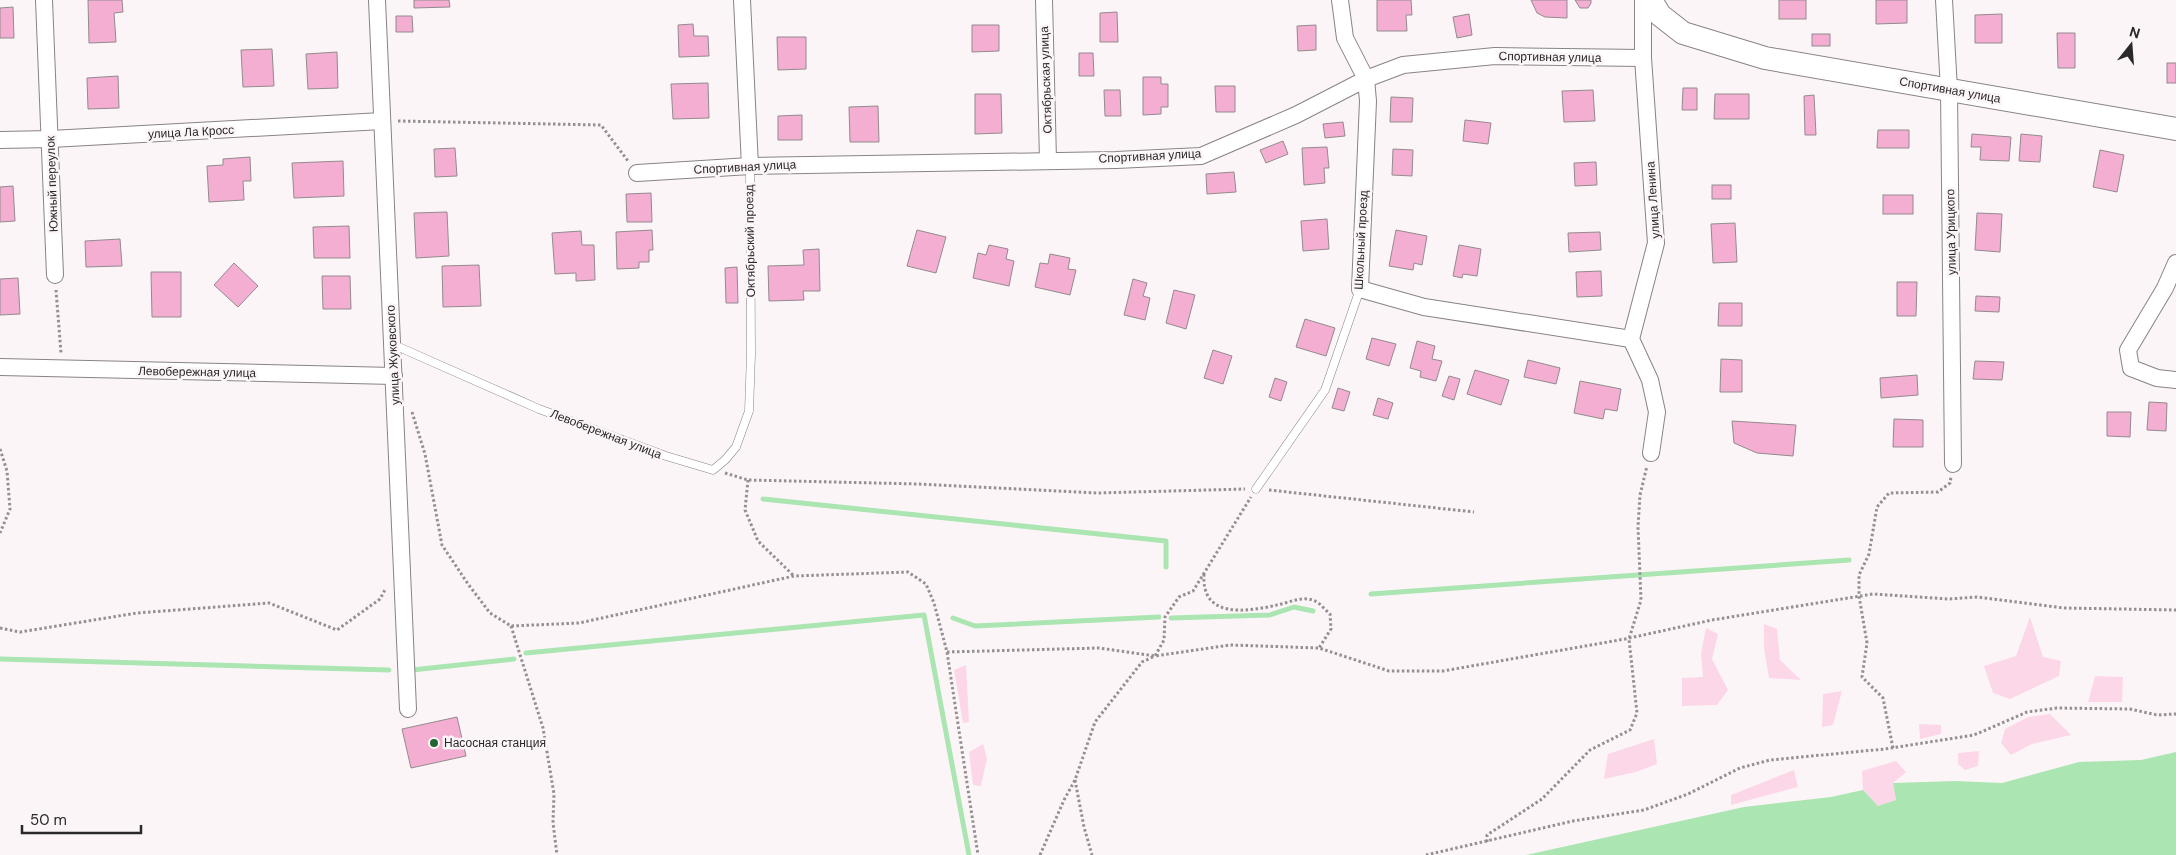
<svg xmlns="http://www.w3.org/2000/svg" width="2176" height="855" viewBox="0 0 2176 855" font-family="'DM Sans',sans-serif">
<style>
.green{fill:#fcd7e8}
.water{fill:#abe5b1}
.lines{fill:none;stroke-linecap:round;stroke-linejoin:round}
.stream{stroke:#abe5b1;stroke-width:5}
.building{fill:#f4aed1;stroke:#928b8e}
.lane-casing{stroke:#898386;stroke-width:9}
.street-casing{stroke:#898386;stroke-width:18}
.secondary-casing{stroke:#898386;stroke-width:24}
.path{stroke:#948f91;stroke-width:3;stroke-dasharray:2.5 2.5;stroke-linecap:butt}
.lane{stroke:#fff;stroke-width:8}
.street{stroke:#fff;stroke-width:16}
.secondary{stroke:#fff;stroke-width:22}
.poi-dot{fill:#236631;stroke:#fcf5f8;stroke-width:2}
.labels{text-anchor:middle;dominant-baseline:central;stroke-width:5;stroke-linejoin:round;paint-order:stroke}
.street-label{font-size:12px;fill:#2a2829;stroke:#fcf5f8}
.poi-label{font-size:12px;fill:#2a2829;stroke:#fcf5f8;text-anchor:start}
</style>
<rect width="100%" height="100%" fill="#fcf5f8"/>
<g class="green">
<path d="M2030 617 2043 657 2061 661 2059 676 2010 699 1993 693 1984 666 2016 656Z"/>
<path d="M1764 624 1777 629 1780 660 1801 680 1769 678 1764 648Z"/>
<path d="M1706 628 1718 634 1712 659 1728 690 1717 705 1682 706V678L1703 677 1701 654Z"/>
<path d="M966 665 969 722 963 723 954 670Z"/>
<path d="M2095 676 2123 677 2122 702H2088Z"/>
<path d="M1842 691 1833 725 1822 727 1823 694Z"/>
<path d="M2050 714 2071 735 2032 744 2011 755 2001 743 2005 729 2028 717Z"/>
<path d="M1919 724 1941 725V734L1920 739Z"/>
<path d="M1654 739 1657 764 1636 772 1604 779 1608 754Z"/>
<path d="M983 744 987 758 981 786 973 785 969 752Z"/>
<path d="M1979 751 1978 766 1965 770 1958 764V753Z"/>
<path d="M1896 761 1906 772 1893 783 1896 800 1878 806 1863 790 1862 771Z"/>
<path d="M1794 770 1798 787 1731 805V795Z"/>
</g>
<path class="water" d="M2176 752V855H1526L1744 807 1831 797 1863 790 1878 806 1896 800 1893 783 1955 781 2002 783 2079 762 2141 760Z"/>
<g class="lines">
<g class="stream">
<path d="M763 499 1166 541V567"/>
<path d="M1371 594 1849 560"/>
<path d="M953 618 975 626 1159 617"/>
<path d="M1171 618 1270 615 1294 607 1313 611"/>
<path d="M526 653 924 615 969 855"/>
<path d="M0 659 389 670"/>
<path d="M412 670 514 659"/>
</g>
</g>
<g class="building">
<path d="M88 0H122L123 12 114 13 116 42 89 43Z"/>
<path d="M414 0H449L450 7 414 8Z"/>
<path d="M1377 0H1411L1412 15H1406L1407 31H1377Z"/>
<path d="M1531 0H1567V18L1545 17 1537 13Z"/>
<path d="M1575 0H1591V3L1588 8H1580Z"/>
<rect x="1779" y="0" width="27" height="19"/>
<path d="M1876 0H1907V23L1876 24Z"/>
<path d="M13 7 14 38H0V8Z"/>
<path d="M1117 12 1118 42H1100V13Z"/>
<path d="M1469 14 1472 35 1457 38 1453 17Z"/>
<path d="M2002 14V43H1975V15Z"/>
<path d="M396 16H412L413 32H396Z"/>
<path d="M693 24 694 36H708L709 56 679 57 678 25Z"/>
<path d="M972 25H999V51L972 52Z"/>
<path d="M1316 25V50L1298 51 1297 26Z"/>
<path d="M2057 33H2075V68H2058Z"/>
<rect x="1812" y="34" width="18" height="12"/>
<path d="M777 37H806V69L778 70Z"/>
<path d="M272 49 274 86 243 87 241 50Z"/>
<path d="M337 52 338 88 308 89 306 54Z"/>
<path d="M1079 53H1093L1094 76H1079Z"/>
<rect x="2167" y="63" width="9" height="20"/>
<path d="M118 76 119 108 88 109 87 78Z"/>
<path d="M1143 77H1161V84H1168V107H1161V114L1143 115Z"/>
<path d="M708 83 709 118 673 119 671 84Z"/>
<path d="M1215 86H1235V112H1216Z"/>
<path d="M1683 88H1697V110H1682Z"/>
<path d="M1104 90H1120L1121 116H1105Z"/>
<path d="M1593 90 1595 121 1564 122 1562 91Z"/>
<path d="M975 94H1001L1002 133 975 134Z"/>
<path d="M1715 94H1749V119H1714Z"/>
<path d="M1814 95 1816 135H1805L1804 96Z"/>
<path d="M1391 97 1413 98 1412 122H1390Z"/>
<path d="M878 106 879 142H850L849 107Z"/>
<path d="M802 115V140H778V116Z"/>
<path d="M1465 120 1491 123 1488 144 1463 141Z"/>
<path d="M1343 122 1345 136 1325 138 1323 124Z"/>
<path d="M1878 130H1909V148H1877Z"/>
<path d="M1972 134 2011 137 2009 161 1980 160 1981 147H1971Z"/>
<path d="M2021 134 2042 136 2040 162 2019 161Z"/>
<path d="M1283 141 1288 154 1266 163 1260 150Z"/>
<path d="M1327 147 1329 168H1324L1325 183 1304 185 1302 148Z"/>
<path d="M455 148 457 176 435 177 434 149Z"/>
<path d="M1393 149 1413 150 1412 176 1392 175Z"/>
<path d="M2100 150 2124 155 2117 192 2093 187Z"/>
<path d="M250 157 251 181H243L244 200 209 202 207 166 223 165V159Z"/>
<path d="M343 161 344 196 294 198 292 163Z"/>
<path d="M1596 162 1597 185 1575 186 1574 163Z"/>
<path d="M1234 172 1236 192 1207 194 1206 174Z"/>
<rect x="1712" y="185" width="19" height="14"/>
<path d="M13 186 15 221 0 222V187Z"/>
<path d="M651 193 652 222H627L626 194Z"/>
<rect x="1883" y="195" width="30" height="19"/>
<path d="M447 212 449 256 416 258 414 213Z"/>
<path d="M1977 213 2002 214 2000 252 1975 250Z"/>
<path d="M1327 219 1329 249 1303 251 1301 221Z"/>
<path d="M1735 223 1737 262 1713 263 1711 224Z"/>
<path d="M349 226 350 258H314L313 227Z"/>
<path d="M652 230 653 250H649V262H639V268L617 269 616 232Z"/>
<path d="M917 230 946 237 936 273 907 266Z"/>
<path d="M1396 230 1427 236 1422 265 1414 263 1413 270 1389 266Z"/>
<path d="M581 231 582 245H594L595 280 576 281V273L555 274 552 233Z"/>
<path d="M1600 232 1601 250 1569 252 1568 233Z"/>
<path d="M120 239 122 266 86 267 85 241Z"/>
<path d="M989 245 1008 249 1006 259 1014 261 1009 286 973 278 978 253 986 255Z"/>
<path d="M1459 245 1481 249 1477 276 1463 274 1462 278 1453 276Z"/>
<path d="M819 249 820 291H803L804 300 769 301 768 266 804 265 803 250Z"/>
<path d="M1050 254 1070 258 1068 269 1076 270 1070 295 1035 287 1040 263 1048 264Z"/>
<path d="M234 263 258 286 238 307 214 285Z"/>
<path d="M479 265 481 306 443 307 442 266Z"/>
<path d="M737 267 738 303H726L725 268Z"/>
<path d="M1601 271 1602 296 1577 297 1576 272Z"/>
<path d="M151 272H181V317H152Z"/>
<path d="M322 276H350L351 309H323Z"/>
<path d="M18 278 20 314 0 315V279Z"/>
<path d="M1133 279 1147 283 1143 296 1150 298 1145 320 1124 315Z"/>
<path d="M1897 282H1917L1916 316H1897Z"/>
<path d="M1174 290 1195 295 1186 329 1166 323Z"/>
<path d="M1976 296 2000 297 1999 312 1975 311Z"/>
<path d="M1719 303H1742V326H1718Z"/>
<path d="M1305 319 1335 328 1326 356 1296 347Z"/>
<path d="M1372 338 1396 344 1389 366 1366 359Z"/>
<path d="M1417 341 1435 346 1432 359 1442 361 1436 381 1420 377 1421 371 1410 368Z"/>
<path d="M1213 350 1232 356 1223 384 1204 378Z"/>
<path d="M1721 359 1742 360V392H1720Z"/>
<path d="M1528 360 1560 368 1556 384 1524 377Z"/>
<path d="M1975 361 2004 362 2002 380 1973 379Z"/>
<path d="M1475 370 1509 380 1501 405 1467 394Z"/>
<path d="M1917 375 1918 395 1881 398 1880 378Z"/>
<path d="M1449 376 1460 379 1454 400 1442 396Z"/>
<path d="M1275 378 1287 382 1281 401 1269 397Z"/>
<path d="M1580 381 1621 389 1617 411 1605 409 1603 419 1574 413Z"/>
<path d="M1338 388 1350 392 1344 411 1332 408Z"/>
<path d="M1378 398 1393 403 1388 419 1373 415Z"/>
<path d="M2149 402 2167 403 2166 431 2147 430Z"/>
<path d="M2107 412H2131L2130 437 2107 436Z"/>
<path d="M1894 419 1923 420V447H1893Z"/>
<path d="M1732 421 1796 425 1793 456 1757 453 1734 443Z"/>
<path d="M457 717 466 756 411 768 402 729Z"/>
</g>
<g class="lines">
<g class="lane-casing">
<g id="lane">
<path d="M392 344 539 409 666 456 713 470 725 460 736 447 749 411 751 354 750 166"/>
<path d="M1256 489 1325 390 1360 289"/>
</g>
</g>
<g class="street-casing">
<g id="street">
<path d="M44 0 55 275"/>
<path d="M377 0 408 709"/>
<path d="M742 0 750 166"/>
<path d="M1044 0 1048 160"/>
<path d="M1340 0 1345 38 1366 79 1368 101 1360 289 1424 307 1631 339"/>
<path d="M1643 0V58L1656 243 1631 339 1650 380 1657 412 1651 453"/>
<path d="M1944 0 1949 90 1953 464"/>
<path d="M0 140 51 139 382 121"/>
<path d="M637 173 750 166 1116 160 1201 156 1296 115 1366 79 1403 65 1495 56 1643 58"/>
<path d="M2176 263 2165 288 2128 350 2131 368 2157 378 2176 380"/>
<path d="M0 367 394 376"/>
</g>
</g>
<g class="secondary-casing">
<path id="secondary" d="M1651 0 1660 15 1683 33 1765 58 2176 129"/>
</g>
<g class="path">
<path d="M398 121 601 125 628 161"/>
<path d="M56 290 61 353"/>
<path d="M412 412 425 454 442 545 468 584 490 613 511 626 579 623 794 576 908 572 926 584 934 603 947 652 978 855"/>
<path d="M0 449 7 471 10 509 0 533"/>
<path d="M725 473 748 480 918 484 1097 493 1245 489"/>
<path d="M748 480 745 510 758 541 794 576"/>
<path d="M1269 490 1474 512"/>
<path d="M1204 574C1201 619 1246 612 1277 605 1289 603 1302 595 1315 601 1320 603 1325 610 1330 614L1331 629 1319 648"/>
<path d="M511 626 543 728 554 794 553 823 557 855"/>
<path d="M0 628 20 632 137 613 269 603 337 630 380 599 386 588"/>
<path d="M947 652 1099 648 1155 656 1230 645 1319 648 1389 671H1443L1625 639 1712 620 1873 594 1949 599 1977 597 2064 608 2176 610"/>
<path d="M1893 748 1883 698 1862 677 1867 643 1859 596V575L1869 554 1877 507 1889 493 1938 492 1950 483 1951 477"/>
<path d="M1075 780 1084 827 1092 855"/>
<path d="M1487 842V835L1542 799 1590 750 1630 730 1637 713 1629 639 1641 600 1638 527 1640 495 1647 466"/>
<path d="M1040 855 1064 800 1075 780 1095 722 1142 662 1155 656 1164 640 1165 617 1179 597 1193 591 1251 497"/>
<path d="M1426 855 1573 821 1644 810 1688 794 1740 768 1770 760 1885 749 1974 735 2027 712 2057 708 2130 709 2157 715 2176 714"/>
</g>
<use href="#lane" class="lane"/>
<use href="#street" class="street"/>
<use href="#secondary" class="secondary"/>
</g>
<circle class="poi-dot" cx="434" cy="743" r="5"/>
<g class="labels">
<g class="street-label">
<text transform="translate(1550 57) rotate(1)">Спортивная улица</text>
<text transform="translate(1046 80) rotate(-92)">Октябрьская улица</text>
<text transform="translate(1950 90) rotate(10)">Спортивная улица</text>
<text transform="translate(191 132) rotate(-3)">улица Ла Кросс</text>
<text transform="translate(1150 156) rotate(-3)">Спортивная улица</text>
<text transform="translate(745 167) rotate(-3)">Спортивная улица</text>
<text transform="translate(52 184) rotate(-92)">Южный переулок</text>
<text transform="translate(1653 200) rotate(-94)">улица Ленина</text>
<text transform="translate(1951 232) rotate(-91)">улица Урицкого</text>
<text transform="translate(1361 240) rotate(-87)">Школьный проезд</text>
<text transform="translate(750 241) rotate(-91)">Октябрьский проезд</text>
<text transform="translate(393 355) rotate(-93)">улица Жуковского</text>
<text transform="translate(197 372) rotate(1)">Левобережная улица</text>
<text transform="translate(606 434) rotate(21)">Левобережная улица</text>
</g>
<g class="poi-label">
<text x="444" y="743">Насосная станция</text>
</g>
</g>
<g transform="translate(2131 45) rotate(17)" stroke="#fcf5f8" stroke-width="4" paint-order="stroke">
<path d="M0-4L9 19L0 12L-9 19Z" fill="#2a2829"/>
<text y="-8" font-size="14" font-weight="bold" text-anchor="middle" fill="#2a2829">N</text>
</g>
<path d="M22 825v8h119v-8" fill="none" stroke="#2a2829" stroke-width="2.5"/>
<text x="30" y="825" font-size="15" fill="#2a2829" stroke="#fcf5f8" stroke-width="4" paint-order="stroke">50 m</text>
</svg>
